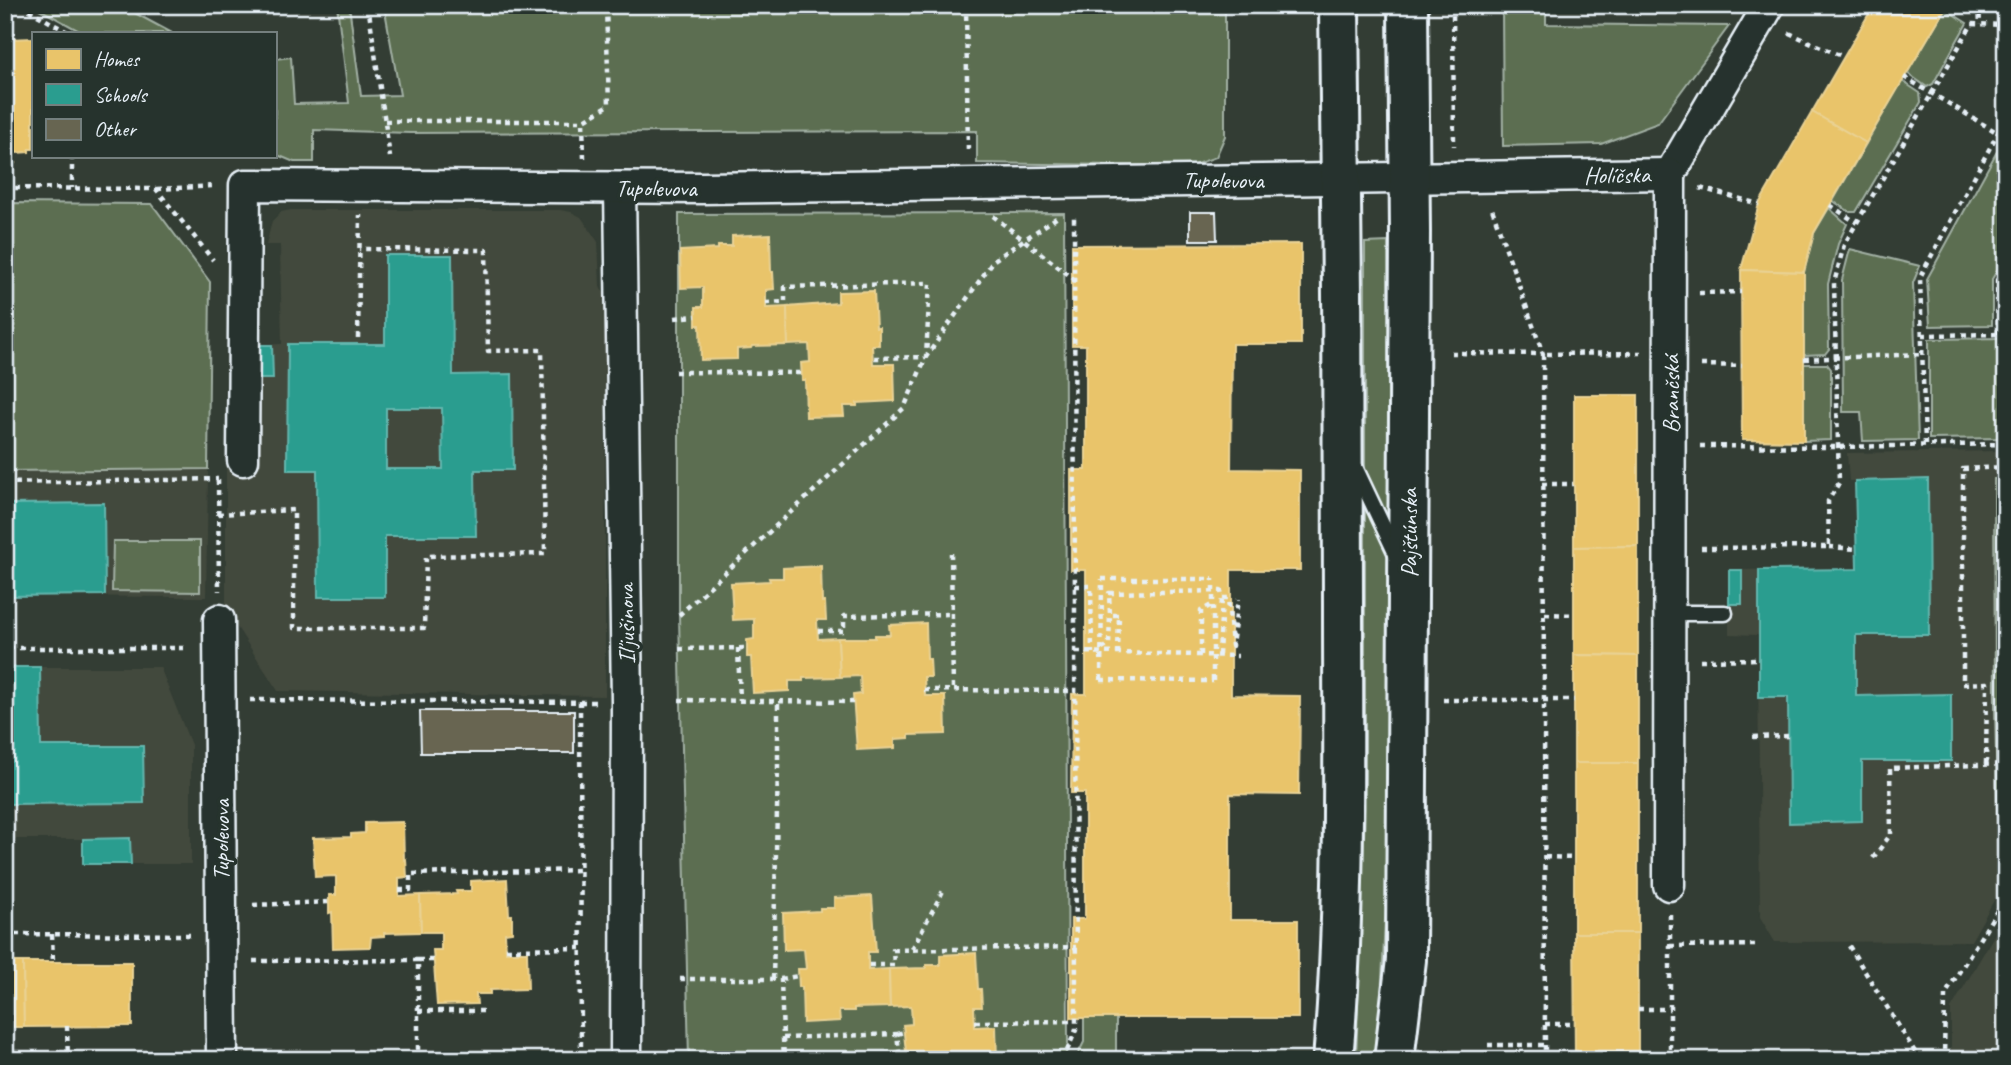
<svg xmlns="http://www.w3.org/2000/svg" width="2011" height="1065" viewBox="0 0 2011 1065" font-family="Caveat,sans-serif">
<style>
.built{fill:#43493d}
.green{fill:#5c6e51;stroke:#a2b0a4;stroke-width:2}
.homes{fill:#e9c46a;stroke:#e9d295;stroke-width:2}
.schools{fill:#2a9d8f;stroke:#63b6ae;stroke-width:2;fill-rule:evenodd}
.building{fill:#676551;stroke:#e8f1f8;stroke-width:2}
.lines{fill:none;stroke-linecap:round;stroke-linejoin:round}
.lane-casing{stroke:#e8f1f8;stroke-width:19}
.street-casing{stroke:#e8f1f8;stroke-width:35}
.secondary-casing{stroke:#e8f1f8;stroke-width:44}
.path{stroke:#e8f1f8;stroke-width:4.5;stroke-dasharray:5 5;stroke-linecap:butt}
.lane{stroke:#26332d;stroke-width:14}
.street{stroke:#26332d;stroke-width:30}
.secondary{stroke:#26332d;stroke-width:38}
.path-bridge{stroke:#e8f1f8;stroke-width:4.5;stroke-dasharray:5 5;stroke-linecap:butt}
.labels{text-anchor:middle;dominant-baseline:central;stroke-width:7;stroke-linejoin:round;paint-order:stroke}
.street-label{font-size:24px;fill:#e8f1f8;stroke:#26332d}
</style>
<rect width="100%" height="100%" fill="#333d34"/>
<filter id="ink" filterUnits="userSpaceOnUse"><feTurbulence type="fractalNoise" baseFrequency=".0143" numOctaves="2"/><feDisplacementMap in="SourceGraphic" scale="14" xChannelSelector="R" yChannelSelector="G"/><feConvolveMatrix kernelMatrix="1 2 1 2 8 2 1 2 1" color-interpolation-filters="sRGB"/></filter>
<g filter="url(#ink)">
<g class="built">
<path d="M291 210H560L571 212 581 217 598 242 600 286 605 295V696L278 691 226 610V466L254 468 257 345 282 344 280 245H266L272 221 281 212Z"/>
<path d="M2006 451V879L1971 941 1775 942 1760 917 1758 635 1729 634V570L1857 569 1855 481H1849L1847 453Z"/>
<path d="M208 469 206 597 5 596V471Z"/>
<path d="M5 615H9L10 667H160L191 745V864H83V839H5Z"/>
<path d="M2006 915V1060H1951V1009Z"/>
</g>
<g class="green">
<path d="M32 5H120L172 33H83Z"/>
<path d="M337 5H349L361 96 400 95 384 5H1225V136L1216 157 1191 166 977 163V131L410 133 314 130V162H294L275 154V59L291 57 294 104 349 103Z"/>
<path d="M1502 5H1546V24L1729 26 1658 123 1601 144 1503 146Z"/>
<path d="M1945 9 1967 23 1933 84 1927 87 1907 73Z"/>
<path d="M1902 81 1920 93 1921 102 1856 212H1850L1833 201Z"/>
<path d="M2006 135V256L1992 279V325L1930 326 1927 279Z"/>
<path d="M5 203 152 204 210 282 208 469 5 471Z"/>
<path d="M1829 208 1847 224 1838 244 1828 284 1829 349 1825 354 1804 355V272L1814 233Z"/>
<path d="M1064 213 1068 1049 1062 1060H689L679 615V214Z"/>
<path d="M1388 242 1389 840 1378 1060H1356L1365 809V243Z"/>
<path d="M1850 249 1920 266 1913 283 1918 440 1863 441 1861 412H1843L1842 280Z"/>
<path d="M2006 338V438L1929 439V339Z"/>
<path d="M1804 364H1827L1831 369V440L1804 441Z"/>
<path d="M1994 479H2006V850L1998 863 1995 702Z"/>
<path d="M113 541H200V592L112 591Z"/>
<path d="M1084 1018H1116V1060H1075L1084 1042Z"/>
</g>
<g class="homes">
<path d="M1874 5H1938L1945 9 1866 143 1812 112Z"/>
<path d="M33 38V149H29V152L15 153V163H5V50L10 49 9 39Z"/>
<path d="M1812 112 1866 143 1814 233 1804 272 1741 270 1759 204Z"/>
<path d="M770 234 771 272H773L774 289 766 290V308L787 307 788 345 752 346 751 348 737 349V359L701 360 700 325H696V307H703V287L681 288 680 251 718 249V246H732V236Z"/>
<path d="M1301 244V344H1232L1231 469 1300 470V570H1231V695L1300 696 1299 795 1230 794V920H1298V1018H1071V919H1085V793H1071L1072 694H1086V570H1071V470H1086V345H1072V245Z"/>
<path d="M1741 270 1804 272V441L1742 440Z"/>
<path d="M874 291 876 327H879V345H872L873 364H894L895 401 857 403V406H843L844 416 806 417 805 380H802L801 363 810 362 809 344 788 345 787 307 838 303V292Z"/>
<path d="M1574 395H1638V546L1574 547Z"/>
<path d="M1638 546V656L1574 655V547Z"/>
<path d="M821 566 822 602H825L826 620H817L818 639 838 638 840 677 803 678V681H789V691L753 693 751 657H747V640L754 639V619L733 620 731 583 770 581 769 578H783V568Z"/>
<path d="M926 623 927 659H930L931 677H924L925 696H945L946 734 909 735V738L895 739V748L857 750 853 695 861 694 860 676 840 677 838 638H875V635H890L889 625Z"/>
<path d="M1574 655 1638 656V763H1574Z"/>
<rect x="1574" y="763" width="64" height="170"/>
<path d="M403 822 404 860 406 859 407 877 399 878V896L420 895 421 932 384 933V936L371 937 370 947 333 948 332 912 329 913V895H336V876L315 877 313 838 351 837V834L365 833V823Z"/>
<path d="M507 879 509 915H512V932L505 933 506 952H527L528 989 490 990V994H476L477 1004 437 1005 433 950H441V932H421L420 895 457 894 456 891H471V881Z"/>
<path d="M872 896 876 952H868V970L889 969 890 1007 854 1008V1011H839L840 1021 803 1023 802 987H799L798 969H806L804 949 784 950 783 913 820 911V908H834V898Z"/>
<path d="M1574 933H1638V1060H1575Z"/>
<path d="M976 953 978 989H981L982 1007H974L975 1027 996 1026 997 1060H907L903 1025 912 1024 911 1006 890 1007 889 969 926 968V965H940V955Z"/>
<path d="M5 962H23L24 1027H5Z"/>
<path d="M23 962H132V1026L24 1027Z"/>
</g>
<g class="schools">
<path d="M385 255H452L453 375 512 374 513 470H475L476 536H385V597H318L317 470H287L288 344H385ZM386 408H442L443 469H386Z"/>
<path d="M257 345H272L273 379H258Z"/>
<path d="M1928 479 1929 635H1856V696L1951 694V761H1862V821L1789 823 1788 697H1759V570L1857 569 1855 481Z"/>
<path d="M104 503 105 595 5 596V504Z"/>
<rect x="1729" y="570" width="13" height="34"/>
<path d="M5 615H9V667H40L41 746H143L144 803 5 804Z"/>
<path d="M130 838 131 864H83V839Z"/>
</g>
<g class="building">
<path d="M1190 212H1216L1217 240H1190Z"/>
<path d="M420 711H574V753H421Z"/>
<rect x="1209" y="1053" width="25" height="7"/>
</g>
<g class="lines">
<g class="lane-casing">
<g id="lane">
<path d="M1355 467 1397 556"/>
<path d="M1671 613H1725"/>
</g>
</g>
<g class="street-casing">
<g id="street">
<path d="M1670 174 1769 5"/>
<path d="M620 188 627 702 626 1060"/>
<path d="M243 460 245 185 703 188 1670 174"/>
<path d="M219 620 222 1060"/>
<path d="M1669 885 1670 174"/>
</g>
</g>
<g class="secondary-casing">
<g id="secondary">
<path d="M1333 1060C1346 908 1343 756 1343 604 1343 404 1342 205 1339 5"/>
<path d="M1394 1060 1406 960 1410 232 1408 5"/>
</g>
</g>
<g class="path">
<path d="M20 5 69 33"/>
<path d="M368 5 390 157"/>
<path d="M966 5 968 154"/>
<path d="M1453 5 1454 146"/>
<path d="M1979 5 1980 25"/>
<path d="M1789 33 1844 57"/>
<path d="M1904 77 1998 133"/>
<path d="M385 121H583"/>
<path d="M72 156V188"/>
<path d="M584 158 583 121 609 105 606 5"/>
<path d="M5 188 156 189 213 260"/>
<path d="M1700 188 1759 204"/>
<path d="M157 189 214 186"/>
<path d="M1830 205 1857 223"/>
<path d="M993 216 1074 279"/>
<path d="M1699 293 1741 292"/>
<path d="M766 303 785 302V287L930 283 926 357 873 358"/>
<path d="M675 318 696 316"/>
<path d="M1998 334 1997 280 2006 267"/>
<path d="M1922 335 2006 334"/>
<path d="M358 338 360 215"/>
<path d="M1451 353 1543 354 1491 206"/>
<path d="M1804 359 1922 354"/>
<path d="M1701 365 1742 366"/>
<path d="M675 372 802 373"/>
<path d="M1925 445 1920 277 2006 118"/>
<path d="M1700 446 1837 447 2006 444"/>
<path d="M218 480 219 591"/>
<path d="M5 483 218 479"/>
<path d="M1542 484H1573"/>
<path d="M218 514 294 510V628H424L426 556 545 554 542 350 488 351 486 250 359 249"/>
<path d="M1829 547 1857 549"/>
<path d="M1701 548 1829 547 1828 501 1839 483 1834 283 1844 245 1972 24 2006 25"/>
<path d="M951 553 953 690"/>
<path d="M1102 579H1213"/>
<path d="M1075 586H1091L1092 653"/>
<path d="M1545 614 1574 615"/>
<path d="M679 615 904 408 926 357 994 260 1059 216"/>
<path d="M818 631H844V616L951 614"/>
<path d="M9 648H187"/>
<path d="M738 648 740 700"/>
<path d="M679 649 748 648"/>
<path d="M1102 649 1109 645 1110 615"/>
<path d="M1076 652 1238 656"/>
<path d="M1118 654 1119 615H1110L1109 593 1221 591 1222 598H1228L1232 646 1238 599"/>
<path d="M1201 655V611L1213 604"/>
<path d="M1219 655 1222 598"/>
<path d="M1700 660 1759 659"/>
<path d="M1101 680 1213 681"/>
<path d="M924 690 1076 691"/>
<path d="M250 700 598 702"/>
<path d="M679 700 853 702"/>
<path d="M1443 700H1574"/>
<path d="M580 701 581 1060"/>
<path d="M1753 737 1788 736"/>
<path d="M1986 764 1987 683 1963 684V469L2006 467"/>
<path d="M1545 857 1574 858"/>
<path d="M1873 858 1891 834 1890 768 2006 764"/>
<path d="M399 890H410V874L581 870"/>
<path d="M253 905 329 902"/>
<path d="M1670 914V1060"/>
<path d="M5 934 192 935"/>
<path d="M52 934 53 962"/>
<path d="M1670 946 1756 945"/>
<path d="M1849 946 1920 1060"/>
<path d="M506 949 582 948"/>
<path d="M912 949 943 891"/>
<path d="M418 960H433"/>
<path d="M253 961 418 960V1060"/>
<path d="M869 965H894L893 950 1076 947"/>
<path d="M680 979H781L783 1038 897 1034 900 1060"/>
<path d="M773 979 778 768V701"/>
<path d="M781 979 798 976"/>
<path d="M1638 1009H1670"/>
<path d="M418 1011H485"/>
<path d="M975 1022 1075 1021"/>
<path d="M1545 1024H1574"/>
<path d="M67 1026 68 1060"/>
<path d="M897 1034 904 1032"/>
<path d="M783 1038 784 1060"/>
<path d="M1488 1045H1545"/>
<path d="M1063 1060 1076 1030 1074 213"/>
<path d="M1545 1060 1543 354 1641 353"/>
<path d="M1944 1060 1945 995 2006 896"/>
</g>
<use href="#lane" class="lane"/>
<use href="#street" class="street"/>
<use href="#secondary" class="secondary"/>
<g class="path-bridge">
<path d="M1101 680 1102 579"/>
<path d="M1213 681V579"/>
</g>
</g>
</g>
<g class="labels">
<g class="street-label">
<text transform="translate(1617 175) rotate(-1)">Holíčska</text>
<text x="1223" y="180">Tupolevova</text>
<text x="656" y="188">Tupolevova</text>
<text transform="translate(1671 394) rotate(-90)">Brančská</text>
<text transform="translate(1409 533) rotate(-90)">Pajštúnska</text>
<text transform="translate(626 624) rotate(-91)">Iľjušinova</text>
<text transform="translate(221 840) rotate(-90)">Tupolevova</text>
</g>
</g>
<rect width="2011" height="1065" fill="none" stroke="#26332d" stroke-width="28"/>
<rect x="14" y="14" width="1983" height="1037" fill="none" stroke="#e8f1f8" stroke-width="2.5" filter="url(#ink)"/>
<rect x="32" y="32" width="245" height="126" fill="#26332d" stroke="#747f7e" stroke-width="2"/>
<rect x="46" y="49" width="35" height="21" fill="#e9c46a" stroke="#747f7e" stroke-width="2"/>
<text x="94" y="66" font-size="21" fill="#e8f1f8">Homes</text>
<rect x="46" y="84" width="35" height="21" fill="#2a9d8f" stroke="#747f7e" stroke-width="2"/>
<text x="94" y="102" font-size="21" fill="#e8f1f8">Schools</text>
<rect x="46" y="119" width="35" height="21" fill="#676551" stroke="#747f7e" stroke-width="2"/>
<text x="94" y="136" font-size="21" fill="#e8f1f8">Other</text>
</svg>
